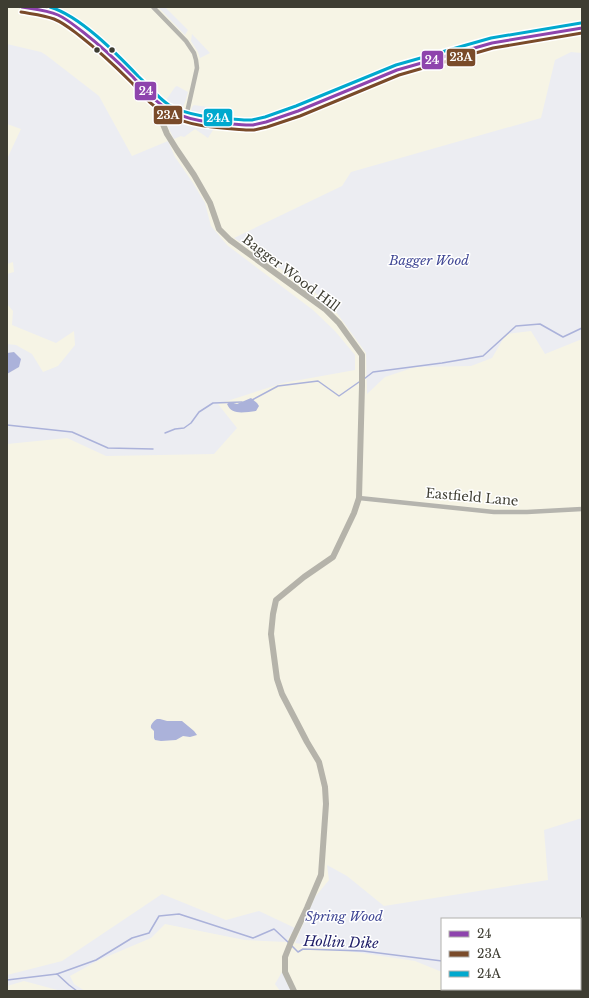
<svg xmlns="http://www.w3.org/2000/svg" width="589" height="998" viewBox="0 0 589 998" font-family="'Libre Baskerville',serif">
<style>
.green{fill:#ecedf2}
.water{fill:#abb2da}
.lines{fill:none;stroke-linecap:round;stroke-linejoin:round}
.stream{stroke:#abb2da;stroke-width:1.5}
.street{stroke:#b5b4ae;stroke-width:4.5}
.secondary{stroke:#b5b3aa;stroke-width:6}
.bus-1-casing{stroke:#fff;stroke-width:6}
.bus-2-casing{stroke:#fff;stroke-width:6}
.bus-3-casing{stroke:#fff;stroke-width:6}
.bus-1{stroke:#8e44ad;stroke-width:3}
.bus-2{stroke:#7a4b2a;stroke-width:3}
.bus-3{stroke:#00a9ce;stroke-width:3}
.bus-dot{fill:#3e3d32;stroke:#fff;stroke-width:1.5}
.labels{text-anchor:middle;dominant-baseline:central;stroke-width:3;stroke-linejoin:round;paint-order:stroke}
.park-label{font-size:13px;font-style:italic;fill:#414895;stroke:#fff}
.street-label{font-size:13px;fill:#3e3d32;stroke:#fff}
.water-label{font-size:14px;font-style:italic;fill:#1e1d67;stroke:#fff}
.line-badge{stroke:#fff;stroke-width:1.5}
.badge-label{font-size:11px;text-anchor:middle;font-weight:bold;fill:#fff}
</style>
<rect width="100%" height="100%" fill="#f6f4e5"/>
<g class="green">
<path d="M158 7H165L188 30 185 35Z"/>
<path d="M192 34 210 53 200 58 198 52 191 41Z"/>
<path d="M7 44 41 52 46 55 99 96 132 156 168 141 175 157 193 183 205 203 211 226 227 245 313 310 335 331 355 355V370L283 383 218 404 237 428 214 454 106 456 67 438 7 444V374L19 367 14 352 7 353V344L16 345 32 354 43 372 58 366 75 345 74 331 56 343 12 325 13 311 7 304V274L14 272 13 262 7 264V159L21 129 7 124Z"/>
<path d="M571 52 582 53V339L545 354 531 331 506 334 492 358 471 366 415 367 385 377 367 394 366 353 331 305 305 285 278 267 275 263 260 255 234 238 342 186 351 172 541 118 555 60Z"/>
<path d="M177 86 188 92C183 110 183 114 164 103L175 87Z"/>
<path d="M194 105 214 108 213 118 196 116 191 111 192 107Z"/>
<path d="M163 111H165C183 119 195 123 216 125L208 138 195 129 184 137 181 136 176 138 174 139 162 115Z"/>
<path d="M582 818V988H580V919H442V972L415 961 295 943 315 897 329 880 327 865 347 876 384 906 548 880 544 830Z"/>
<path d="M162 894 226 920 259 911 295 928 286 942 245 940 165 924 151 938 99 960 70 976 74 984 85 991H61L24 981 7 986V975L62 961Z"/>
<path d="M282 972 291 991H280L275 984Z"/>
</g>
<g class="water">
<path d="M14 352 21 359 19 367 7 374V353Z"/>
<path d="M251 398 257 403 259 406 256 411C245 412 232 416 227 404L230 402 237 404Z"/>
<path d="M157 719H160L167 721H182L194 731 197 735 190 737 183 736 176 740 161 741 155 740 154 738V731C153 730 152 729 151 728 150 724 155 720 157 719Z"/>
</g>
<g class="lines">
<g class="stream">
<path d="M364 379 373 372 442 363 483 356 516 326 540 324 563 337 582 328"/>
<path d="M252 400 278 386 318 381 339 396 359 382"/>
<path d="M7 425 72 432 108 448 153 449"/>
<path d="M165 433 175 429 184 428 191 423 199 412 213 403 242 402"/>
<path d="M580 945H582"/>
<path d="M292 946 298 952 303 949 363 951 442 961"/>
<path d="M57 974 96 960 119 946 132 938 149 933 159 916 179 914 253 938 274 929 289 943"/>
<path d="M7 980 57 974 69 985 77 991"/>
</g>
<g class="street">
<path d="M153 7 186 41 194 53 196 60 197 68 186 117"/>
<path d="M359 498 494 512H527L582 509"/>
</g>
<g class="secondary">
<path d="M22 7C34 9 47 10 58 15 70 21 80 30 91 38 115 58 136 80 157 102 182 123 216 122 246 125H253L266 122 298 111 397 70 492 43 582 28"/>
<path d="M157 102 158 112 167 134 177 150 194 175 210 203 219 229 230 240 325 309 339 323 362 355V386L359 498 354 513 333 557 304 577 276 600 273 614 271 634 277 679 282 694 307 742 319 762 325 787 326 804 321 875 307 908 291 942 285 957V972L294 991"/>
</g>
<g class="bus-1-casing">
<path id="bus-1" d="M22 7C34 9 47 10 58 15 67 19 75 26 83 32 101 46 117 61 133 77 143 88 153 100 166 108 189 123 219 123 246 125H253L266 122 298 111 397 70 492 43 582 28"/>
</g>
<g class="bus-2-casing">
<path id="bus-2" d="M21 12C32 14 44 15 54 19 64 23 72 30 80 36 98 50 115 66 132 83 142 94 152 107 166 114 190 127 219 128 246 130H254L267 127 300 116 399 75 493 48 582 33"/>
</g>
<g class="bus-3-casing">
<path id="bus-3" d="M50 7C80 16 116 53 138 76 148 85 157 97 169 105 192 118 221 118 246 120H252L265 117 296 106 396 65 491 38 581 23"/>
</g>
<use href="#bus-1" class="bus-1"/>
<use href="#bus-2" class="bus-2"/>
<use href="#bus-3" class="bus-3"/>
</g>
<g class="bus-dot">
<circle cx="97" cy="50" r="3.5"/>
<circle cx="112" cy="50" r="3.5"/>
</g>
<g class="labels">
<g class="park-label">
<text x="429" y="260">Bagger Wood</text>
<text x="344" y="916">Spring Wood</text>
</g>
<g class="street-label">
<text transform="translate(291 273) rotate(37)">Bagger Wood Hill</text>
<text transform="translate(472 497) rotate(5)">Eastfield Lane</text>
</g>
<g class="water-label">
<text transform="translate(341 942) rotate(2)">Hollin Dike</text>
</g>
</g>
<g class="line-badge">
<rect x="446" y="48" width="30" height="19" rx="4" fill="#7a4b2a"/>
<rect x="421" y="50" width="23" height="20" rx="4" fill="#8e44ad"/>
<rect x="134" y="81" width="23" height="20" rx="4" fill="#8e44ad"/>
<rect x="153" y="105" width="30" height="20" rx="4" fill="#7a4b2a"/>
<rect x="203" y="108" width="30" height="19" rx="4" fill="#00a9ce"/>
</g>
<g class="badge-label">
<text x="461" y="61">23A</text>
<text x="432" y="64">24</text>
<text x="146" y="95">24</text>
<text x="168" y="119">23A</text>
<text x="218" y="122">24A</text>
</g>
<rect width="589" height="998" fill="none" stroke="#3e3d32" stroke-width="16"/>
<rect x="441" y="918" width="140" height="72" fill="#ffffff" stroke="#b2b1ad"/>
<rect x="449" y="931" width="20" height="6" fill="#8e44ad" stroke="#b2b1ad"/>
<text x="477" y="938" font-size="12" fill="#3e3d32">24</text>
<rect x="449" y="951" width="20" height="6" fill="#7a4b2a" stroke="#b2b1ad"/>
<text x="477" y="958" font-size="12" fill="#3e3d32">23A</text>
<rect x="449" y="971" width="20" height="6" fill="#00a9ce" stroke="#b2b1ad"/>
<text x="477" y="978" font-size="12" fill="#3e3d32">24A</text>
</svg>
